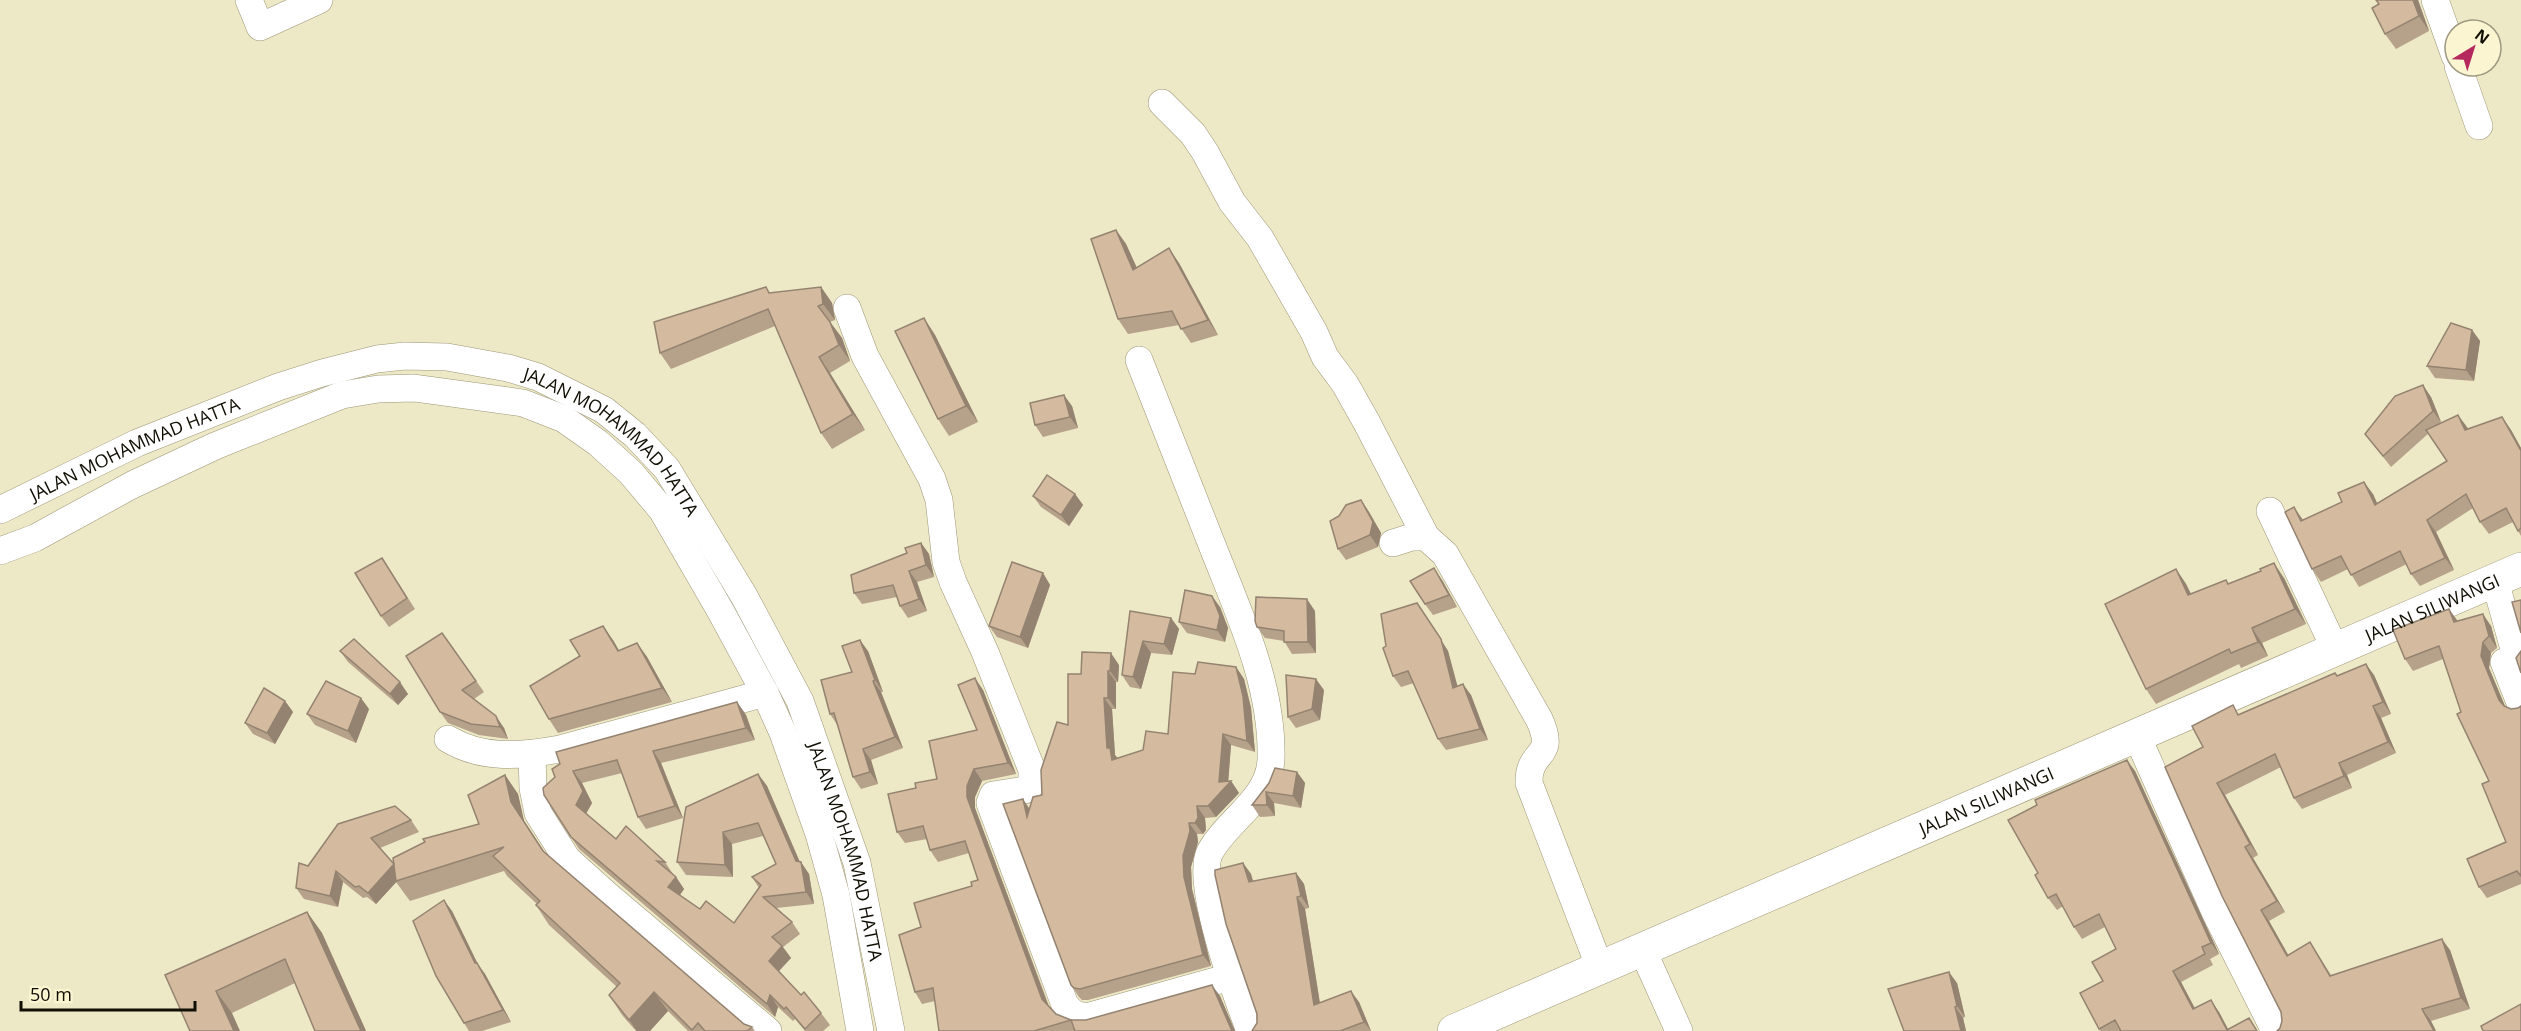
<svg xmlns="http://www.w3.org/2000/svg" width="2521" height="1031" viewBox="0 0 2521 1031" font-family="'Open Sans',sans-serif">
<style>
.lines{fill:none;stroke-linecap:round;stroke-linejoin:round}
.minor-casing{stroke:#9c9676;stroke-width:28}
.primary-casing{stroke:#9c9676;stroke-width:34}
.minor{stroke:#fff;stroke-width:27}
.primary{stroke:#fff;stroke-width:33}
.wall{fill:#b6a18a}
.shaded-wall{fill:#948370}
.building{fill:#d4bba0;stroke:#948370;stroke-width:1.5}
.labels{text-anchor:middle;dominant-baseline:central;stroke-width:4.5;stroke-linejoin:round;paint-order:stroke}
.street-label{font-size:18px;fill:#110f04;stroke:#fbf5d2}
</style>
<rect width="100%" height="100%" fill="#ede8c5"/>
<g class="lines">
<g class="minor-casing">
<g id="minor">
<path d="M249 0 260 27 319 0"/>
<path d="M2435 0 2455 56"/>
<path d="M2458 66 2479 126"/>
<path d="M1162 103 1193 134 1205 152 1232 202 1260 238 1314 332 1325 357 1345 384 1367 423 1426 537"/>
<path d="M847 308 865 356 932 479 939 500 946 562 953 582 985 652 1032 770V784L1025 790 993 795 990 803 1065 1005C1073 1014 1078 1017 1090 1016L1230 977"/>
<path d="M1139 360C1164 423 1189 487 1214 550 1240 616 1273 686 1271 759 1270 799 1227 820 1210 852 1194 882 1237 997 1250 1031"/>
<path id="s1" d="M0 510 137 443 278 387 322 373 377 359 405 356 447 357 508 368 538 377 604 410 635 435 667 469 744 596 800 701 857 863 891 1031"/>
<path d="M2270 511 2335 649"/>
<path d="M1393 543 1412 537H1426L1445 554 1539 719C1558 760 1528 748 1529 783L1600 968"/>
<path d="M0 551 35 538 132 485 215 446 342 395 378 389 414 388 523 403 564 419 598 443 631 473 662 510 720 610 765 693 783 733 819 834 836 895 860 1031"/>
<path d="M2495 581 2516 656 2504 662 2521 705"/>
<path d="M2137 736 2216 914 2275 1031"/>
<path d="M448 739C483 760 522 756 560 749L765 693"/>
<path d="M532 754 533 788 538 813 567 859 607 895 768 1031"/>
<path d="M1643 951 1679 1031"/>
</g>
</g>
<g class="primary-casing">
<g id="primary">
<path id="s2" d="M1454 1031 2521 569"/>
</g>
</g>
<use href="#minor" class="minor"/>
<use href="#primary" class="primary"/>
</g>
<g class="wall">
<path d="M2418 0 2429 31 2396 49 2385 34Z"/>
<path d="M1116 230 1126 244 1137 268 1179 263 1218 335 1191 343 1179 325 1128 334 1118 319Z"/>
<path d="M766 287 770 293 821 287 832 303 835 320 830 322 842 338 850 361 830 373 865 430 832 449 821 433 775 326 671 369 660 353Z"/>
<path d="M924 318 935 335 978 422 949 436 938 419Z"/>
<path d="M2472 330 2480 341 2474 381 2435 378 2427 366Z"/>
<path d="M2431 397 2441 422 2439 424 2467 427 2468 429 2502 417 2511 430 2521 448V536L2513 522 2489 534 2480 522 2473 508 2436 532 2454 570 2420 586 2411 574 2407 564 2359 587 2348 569 2321 582 2312 569 2303 520 2373 494 2377 503 2447 461 2429 433 2391 467 2365 434Z"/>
<path d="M1072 406 1078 428 1043 437 1035 425Z"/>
<path d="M1075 494 1083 505 1069 526 1041 507 1033 496Z"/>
<path d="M1361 500 1369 512 1381 533 1378 547 1346 560 1338 549 1339 516Z"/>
<path d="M921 543 929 554 934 577 917 582 927 611 908 618 900 606 897 597 862 604 854 593Z"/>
<path d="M2176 569 2186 584 2191 594 2229 584 2284 578 2306 624 2262 643 2268 656 2241 668 2239 664 2156 704 2146 689Z"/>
<path d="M390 570 415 609 389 627 381 616Z"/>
<path d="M1043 573 1050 585 1028 648 997 637 989 626Z"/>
<path d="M1442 580 1457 607 1433 615 1425 604Z"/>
<path d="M1220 607 1228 628 1225 642 1187 633 1179 622Z"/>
<path d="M1130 611 1171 618 1179 629 1172 655 1151 653 1141 689 1130 687 1122 675Z"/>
<path d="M1315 611 1316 653 1292 654 1284 641 1265 638 1257 627Z"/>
<path d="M1425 614 1448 651 1457 686 1471 695 1488 740 1446 750 1438 739 1414 683 1401 687 1393 676 1386 646Z"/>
<path d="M2457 621 2491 626 2497 648 2491 653 2489 668 2505 706 2511 709 2518 708 2521 706V884L2487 898 2479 887 2506 842 2489 781 2461 712 2443 659 2413 671 2405 659Z"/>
<path d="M442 633 484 692 474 699 504 728 508 739 479 735 448 723 440 712Z"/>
<path d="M613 640 619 651 637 643 647 657 672 702 558 733 549 719Z"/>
<path d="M340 651 408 694 398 705 348 662Z"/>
<path d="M868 651 883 692H881L903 748 871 760 878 784 861 789 853 777 838 726 830 714 852 672Z"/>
<path d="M1119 665 1118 682H1116V709H1112L1115 755 1118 758 1143 750 1168 734 1195 674 1236 667 1244 679 1251 708 1255 752 1231 745 1228 781H1231L1239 793 1216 817 1205 818 1206 830 1203 834H1197L1198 842 1191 867 1192 889 1211 966 1088 1000H1082L1079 997 1071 985 1029 808 1042 795 1068 725 1081 674Z"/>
<path d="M2335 673 2338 676 2374 675 2391 714 2381 718 2396 753 2347 775 2352 788 2302 809 2294 798 2281 767 2225 795 2258 855 2253 858 2285 912 2269 921 2288 955 2310 942 2331 975 2450 950 2470 1009 2431 1021 2436 1031H2277L2280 1028 2282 1021 2281 1012 2203 747 2239 714Z"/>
<path d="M983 690 1016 774 982 781 975 797V808L1049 1006 1056 1014 1071 1020H1086L1220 996 1235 1031H939L935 1001 922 1004 915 992 921 927 972 886 978 880 969 853 938 862 930 850 927 839 905 843 897 832 916 788 937 779 977 730Z"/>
<path d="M1324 690 1320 720 1296 728 1288 717Z"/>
<path d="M285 701 293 712 275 744 253 734 245 723Z"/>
<path d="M737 702 746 715 755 740 661 763 683 818 646 829 638 817 622 773 582 783 592 803 586 814 616 839 665 862 673 874H672L676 877 684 889 680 895 700 909 734 923 759 888 752 877 776 864 763 836 732 844 733 877 686 875 677 862 758 774 767 786 800 862 809 874 814 904 776 908 792 922 800 934 783 947 791 958 779 971 801 995 821 1013 830 1025 823 1031H805L795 1019 793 1021 778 1007 775 1017 579 849 571 837 555 777Z"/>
<path d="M369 709 356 743 315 725 307 714Z"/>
<path d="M2135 771 2219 954 2210 959 2213 965 2181 982 2195 1008 2219 1012 2228 1029 2258 1031H2100L2080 993 2103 981 2116 949 2105 927 2082 939 2074 927 2063 906 2057 910 2048 898 2038 873Z"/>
<path d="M1297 772 1305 783 1301 808 1274 803 1275 816 1260 817 1252 805 1269 783Z"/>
<path d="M505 775 518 794 524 821 545 853 744 1024 752 1027 755 1031H688L668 1011 650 1031H636L622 1015 609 995 617 987 549 925 536 905 537 904 507 876 504 871 410 901 396 882 376 904 367 897 363 898 343 882 338 907 304 899 296 888 308 866 338 824 411 820 419 832 380 848 394 865 479 824Z"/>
<path d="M1243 863 1251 874 1253 881 1296 873 1304 884 1309 908 1305 909 1320 1003 1359 1002 1371 1031H1252L1257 1023Z"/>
<path d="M452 911 478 964 485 974 511 1022 482 1031H469L464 1023Z"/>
<path d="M307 912 322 933 366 1031H315L295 983 232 1013 165 975Z"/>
<path d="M1957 983 1965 1017 1963 1018 1966 1031H1904Z"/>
</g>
<g class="shaded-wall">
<path d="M2413 0H2418L2429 31 2419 16Z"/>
<path d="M1116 230 1126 244 1144 284 1133 270Z"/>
<path d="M1169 248 1179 263 1218 335 1208 320Z"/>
<path d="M821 287 832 303 835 320 823 304Z"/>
<path d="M924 318 935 335 978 422 966 406Z"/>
<path d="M830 322 842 338 850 361 839 345Z"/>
<path d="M2472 330 2480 341 2474 381 2466 370Z"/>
<path d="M819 357 830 373 865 430 853 414Z"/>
<path d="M2423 385 2431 397 2441 422 2433 411Z"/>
<path d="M1064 395 1072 406 1078 428 1070 417Z"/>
<path d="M2458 415 2467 427 2474 442 2465 430Z"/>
<path d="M2502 417 2511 430 2521 448V452Z"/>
<path d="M2364 482 2373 494 2383 517 2375 505Z"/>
<path d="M1075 494 1083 505 1069 526 1061 515Z"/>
<path d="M1361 500 1369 512 1381 533 1378 547 1370 535Z"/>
<path d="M2294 507 2303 520 2310 534 2301 521Z"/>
<path d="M2427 520 2436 532 2454 570 2445 558Z"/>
<path d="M921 543 929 554 934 577 926 565Z"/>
<path d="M2274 563 2284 578 2306 624 2295 609Z"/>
<path d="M1434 568 1442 580 1457 607 1449 595Z"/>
<path d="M2176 569 2186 584 2199 610 2188 595Z"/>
<path d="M909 571 917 582 927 611 919 599Z"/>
<path d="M1043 573 1050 585 1028 648 1020 637Z"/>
<path d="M1212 596 1220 607 1228 628 1225 642 1217 630Z"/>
<path d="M1307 599 1315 611 1316 653 1308 642Z"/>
<path d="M1417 603 1448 651 1461 699 1453 688Z"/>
<path d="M2449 609 2457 620 2462 633 2454 622Z"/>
<path d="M2483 614 2491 626 2497 648 2489 636Z"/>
<path d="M1171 618 1179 629 1172 655 1164 644Z"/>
<path d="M603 626 613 640 628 666 618 651Z"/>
<path d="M2252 628 2262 643 2268 656 2258 642Z"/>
<path d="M860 640 868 651 883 692 875 680Z"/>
<path d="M1143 641 1151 653 1141 689 1133 677Z"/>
<path d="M2483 642 2491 653 2489 668 2507 711 2499 700 2481 656Z"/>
<path d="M637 643 647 657 672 702 662 688Z"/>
<path d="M1111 653 1119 665 1118 682 1110 671Z"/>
<path d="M2366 664 2374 675 2391 714 2383 702Z"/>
<path d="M1236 667 1244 679 1251 708 1255 752 1247 741Z"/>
<path d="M1108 671 1116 682V709L1108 698Z"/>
<path d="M975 678 983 690 1016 774 1008 763Z"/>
<path d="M1316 679 1324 690 1320 720 1312 709Z"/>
<path d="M873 681 881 692 903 748 895 737Z"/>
<path d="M400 682 408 694 398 705 390 694Z"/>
<path d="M1463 684 1471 695 1488 740 1480 729Z"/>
<path d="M361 698 369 709 356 743 348 731Z"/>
<path d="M1104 698 1112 709 1115 755 1118 759 1112 760 1107 748Z"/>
<path d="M285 701 293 712 275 744 267 733Z"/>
<path d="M737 702 746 715 755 740 746 728Z"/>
<path d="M2373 706 2381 718 2396 753 2388 742Z"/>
<path d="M496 716 504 728 508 739 500 727Z"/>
<path d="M1223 734 1231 745 1228 785 1231 781 1239 793 1216 817 1208 806 1219 782Z"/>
<path d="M863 749 871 760 878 784 870 772Z"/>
<path d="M653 751 661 763 683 818 675 806Z"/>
<path d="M2127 760 2135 771 2219 954 2211 943Z"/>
<path d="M2339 763 2347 775 2352 788 2344 776Z"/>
<path d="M974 769 982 781 975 797V808L1050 1010 1042 999 967 797V786Z"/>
<path d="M573 771 582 783 592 803 584 817 576 805Z"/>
<path d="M1297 772 1305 783 1301 808 1293 796Z"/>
<path d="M758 774 767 786 801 865V862L809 874 814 904 806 892 796 861Z"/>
<path d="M505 775 518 794 524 821 556 870 511 802Z"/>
<path d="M2217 783 2225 795 2258 855 2250 844Z"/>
<path d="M1266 792 1274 803 1275 816 1267 805Z"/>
<path d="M1023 799 1031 811 1027 817Z"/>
<path d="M1197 806 1205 818 1206 830 1203 834 1195 823Z"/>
<path d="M1189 823 1197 834 1198 842 1191 867 1192 889 1211 966 1203 955 1184 877 1183 856Z"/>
<path d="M723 832 732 844 733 877 725 865Z"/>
<path d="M2245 847 2253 858 2285 912 2277 901Z"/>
<path d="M1243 863 1251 874 1256 893 1249 882Z"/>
<path d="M394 864 402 876 376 904 368 893Z"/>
<path d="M336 871 343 882 338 907 330 896Z"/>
<path d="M1296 873 1304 884 1309 908 1301 896Z"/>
<path d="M676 877 684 889 677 899 668 887Z"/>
<path d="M1297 897 1305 909 1322 1017 1314 1005Z"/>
<path d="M444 900 452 911 478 965 485 974 511 1022 503 1010 475 963Z"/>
<path d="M2261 910 2269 921 2295 967 2287 956Z"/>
<path d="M307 912 322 933 366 1031H361Z"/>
<path d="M2442 939 2450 950 2470 1009 2461 998Z"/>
<path d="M782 946 791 958 777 973 769 961Z"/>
<path d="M2173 971 2181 982 2201 1021 2193 1009Z"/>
<path d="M1949 972 1957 983 1965 1017 1957 1006Z"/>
<path d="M1212 985 1220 996 1235 1031H1232Z"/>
<path d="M216 991 232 1013 240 1031H234Z"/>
<path d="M1351 991 1359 1002 1371 1031 1364 1022Z"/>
<path d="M654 992 668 1011 650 1031H637L629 1020Z"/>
<path d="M770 995 778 1007 775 1017 767 1004Z"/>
<path d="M2211 1000 2219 1012 2229 1031H2228Z"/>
<path d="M1955 1007 1963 1018 1966 1031H1961Z"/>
<path d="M2422 1009 2431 1021 2436 1031H2434Z"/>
</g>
<g class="building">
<path d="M2376 0H2413L2419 16 2385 34 2372 8 2379 4Z"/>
<path d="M1116 230 1133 270 1169 248 1208 320 1181 329 1172 311 1118 319 1091 239Z"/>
<path d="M766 287 769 293 821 287 823 304 818 306 830 322 839 345 819 357 853 414 821 433 768 309 660 353 654 322Z"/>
<path d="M924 318 966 406 938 419 895 331Z"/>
<path d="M2451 323 2472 330 2466 370 2427 366Z"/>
<path d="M2423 385 2433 411 2383 456 2365 434 2395 396Z"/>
<path d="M1064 395 1070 417 1035 425 1030 403Z"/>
<path d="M2458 415 2465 430 2502 417 2521 451V528L2518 531 2506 508 2480 522 2466 494 2427 520 2445 558 2411 574 2400 551 2351 575 2341 556 2312 569 2285 512 2294 507 2301 521 2342 502 2338 493 2364 482 2375 505 2447 461 2426 430Z"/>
<path d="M1047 475 1075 494 1061 515 1033 496Z"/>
<path d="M1361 500 1373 522 1370 535 1338 549 1330 521 1339 516 1346 505Z"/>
<path d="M921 543 926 565 909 571 919 599 900 606 893 585 854 593 851 575 907 553 905 548Z"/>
<path d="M382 558 407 598 381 616 355 573Z"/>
<path d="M1012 562 1043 573 1020 637 989 626Z"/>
<path d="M2274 563 2295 609 2252 628 2258 642 2231 653 2229 649 2146 689 2105 604 2176 569 2188 595 2226 580 2228 584 2261 571 2260 569Z"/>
<path d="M1434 568 1449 595 1425 604 1410 581Z"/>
<path d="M1185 590 1212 596 1220 616 1217 630 1179 622Z"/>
<path d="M1256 597 1307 599 1308 642H1284V631L1257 627 1255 621Z"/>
<path d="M2521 600V633L2512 602Z"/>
<path d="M1417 603 1441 639 1453 688 1463 684 1480 729 1438 739 1408 671 1393 676 1383 648 1386 646 1381 614Z"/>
<path d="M2449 609 2454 622 2483 614 2489 636 2483 642 2481 656 2499 700 2504 706 2511 709 2518 708 2521 706V876L2517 871 2479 887 2467 859 2506 842 2482 784 2489 781 2457 714 2461 712 2439 646 2405 659 2393 630Z"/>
<path d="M1130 611 1171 618 1164 644 1143 641 1133 677 1122 675Z"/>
<path d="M603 626 618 651 637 643 662 688 549 719 530 686 580 656 570 640Z"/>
<path d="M442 633 476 681 462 690 496 716 500 727 471 724 440 712 406 656Z"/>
<path d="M354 639 400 682 390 694 340 651Z"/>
<path d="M860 640 875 680 873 681 895 737 863 749 870 772 853 777 834 713 830 714 821 680 852 672 842 646Z"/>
<path d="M2521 651V673L2516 658Z"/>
<path d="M1082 652 1111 653 1110 671H1108V698H1104L1107 748H1110L1112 760 1143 750 1146 731 1168 734 1173 672 1195 674 1198 662 1236 667 1243 696 1247 741 1223 734 1219 782 1231 781 1208 806H1197L1198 818 1195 823H1189L1190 831 1183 856 1184 877 1203 955 1080 989 1074 988 1071 985 1003 804 1023 799 1027 817 1033 797 1042 795 1041 770 1057 722 1068 725V674H1081Z"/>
<path d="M2366 664 2383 702 2373 706 2388 742 2339 763 2344 776 2294 798 2275 754 2217 783 2250 844 2245 847 2277 901 2261 910 2287 956 2310 942 2330 976 2442 939 2461 998 2422 1009 2434 1031H2277L2280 1028 2282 1021 2281 1012 2222 896 2165 767 2203 747 2192 726 2233 705 2238 715 2335 673 2337 676Z"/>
<path d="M1286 675 1316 679 1312 709 1288 717Z"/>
<path d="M975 678 1008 763 974 769 967 786V797L1042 999 1056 1014 1071 1020 1034 1031H939L933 988 915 992 899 935 921 927 914 903 972 886 971 882 978 880 965 841 930 850 923 826 897 832 888 794 916 788 915 783 937 779 929 741 977 730 958 685Z"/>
<path d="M326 681 361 698 348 731 307 714Z"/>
<path d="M264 688 285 701 267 733 245 723Z"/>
<path d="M737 702 746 728 653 751 675 806 638 817 617 760 573 771 583 791 576 805 616 839 626 826 665 862 657 861 676 877 668 887 700 909 706 901 734 923 761 885 752 877 776 864 758 823 723 832 725 865 677 862 686 807 758 774 796 861 801 862 806 892 763 897 792 922 772 937 782 946 769 961 801 995 804 992 821 1013 805 1029 786 1007 784 1009 770 995 767 1004 571 837 544 795 543 788 555 777 552 769 560 764 556 752Z"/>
<path d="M2127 760 2211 943 2202 947 2205 954 2173 971 2193 1009 2211 1000 2227 1030 2249 1018 2257 1031H2121L2115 1020 2099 1029 2080 993 2103 981 2092 962 2116 949 2099 914 2074 927 2056 894 2048 898 2035 875 2038 873 2008 820 2037 805 2035 800Z"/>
<path d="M1275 768 1297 772 1293 796 1266 792 1267 805H1252L1269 783Z"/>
<path d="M505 775 511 802 543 851 744 1024 752 1027 747 1031H705L698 1023 692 1030 654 992 629 1020 609 995 620 983 536 905 540 901 493 856 504 847 396 881 393 858 425 842 423 839 479 824 468 795Z"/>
<path d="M395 806 411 820 371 838 394 864 368 893 359 886 355 887 336 871 330 896 296 888 299 863 308 866 338 824Z"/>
<path d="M1243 863 1249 882 1296 873 1301 896 1297 897 1314 1005 1351 991 1364 1022 1340 1031H1252L1257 1023V1014L1226 924 1215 875V870Z"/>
<path d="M444 900 475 963H477L503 1010 464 1023 436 976 413 921Z"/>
<path d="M307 912 361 1031H315L285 959 216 991 234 1031H190L165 975Z"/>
<path d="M1949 972 1957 1006 1955 1007 1961 1031H1904L1888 989Z"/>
<path d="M1212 985 1232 1031H1075L1071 1020H1086Z"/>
<path d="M2521 1004V1031H2483L2481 1026Z"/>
</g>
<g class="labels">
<g class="street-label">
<text stroke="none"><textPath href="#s1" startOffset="670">JALAN MOHAMMAD HATTA</textPath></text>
<text stroke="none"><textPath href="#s1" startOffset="148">JALAN MOHAMMAD HATTA</textPath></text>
<text stroke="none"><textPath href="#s2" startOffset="1066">JALAN SILIWANGI</textPath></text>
<text stroke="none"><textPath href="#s2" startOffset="580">JALAN SILIWANGI</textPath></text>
<text stroke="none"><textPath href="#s1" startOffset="1156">JALAN MOHAMMAD HATTA</textPath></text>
</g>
</g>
<g transform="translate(2473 48) rotate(38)"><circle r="28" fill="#fbf5d2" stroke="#9d9980" stroke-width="1.5"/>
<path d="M0-4.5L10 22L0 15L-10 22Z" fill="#b5295f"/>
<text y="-9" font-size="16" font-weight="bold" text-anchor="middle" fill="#110f04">N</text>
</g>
<path d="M21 1001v9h174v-9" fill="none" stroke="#110f04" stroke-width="3"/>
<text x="30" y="1001" font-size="18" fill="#110f04" stroke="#fbf5d2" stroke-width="4.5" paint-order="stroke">50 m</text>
</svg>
